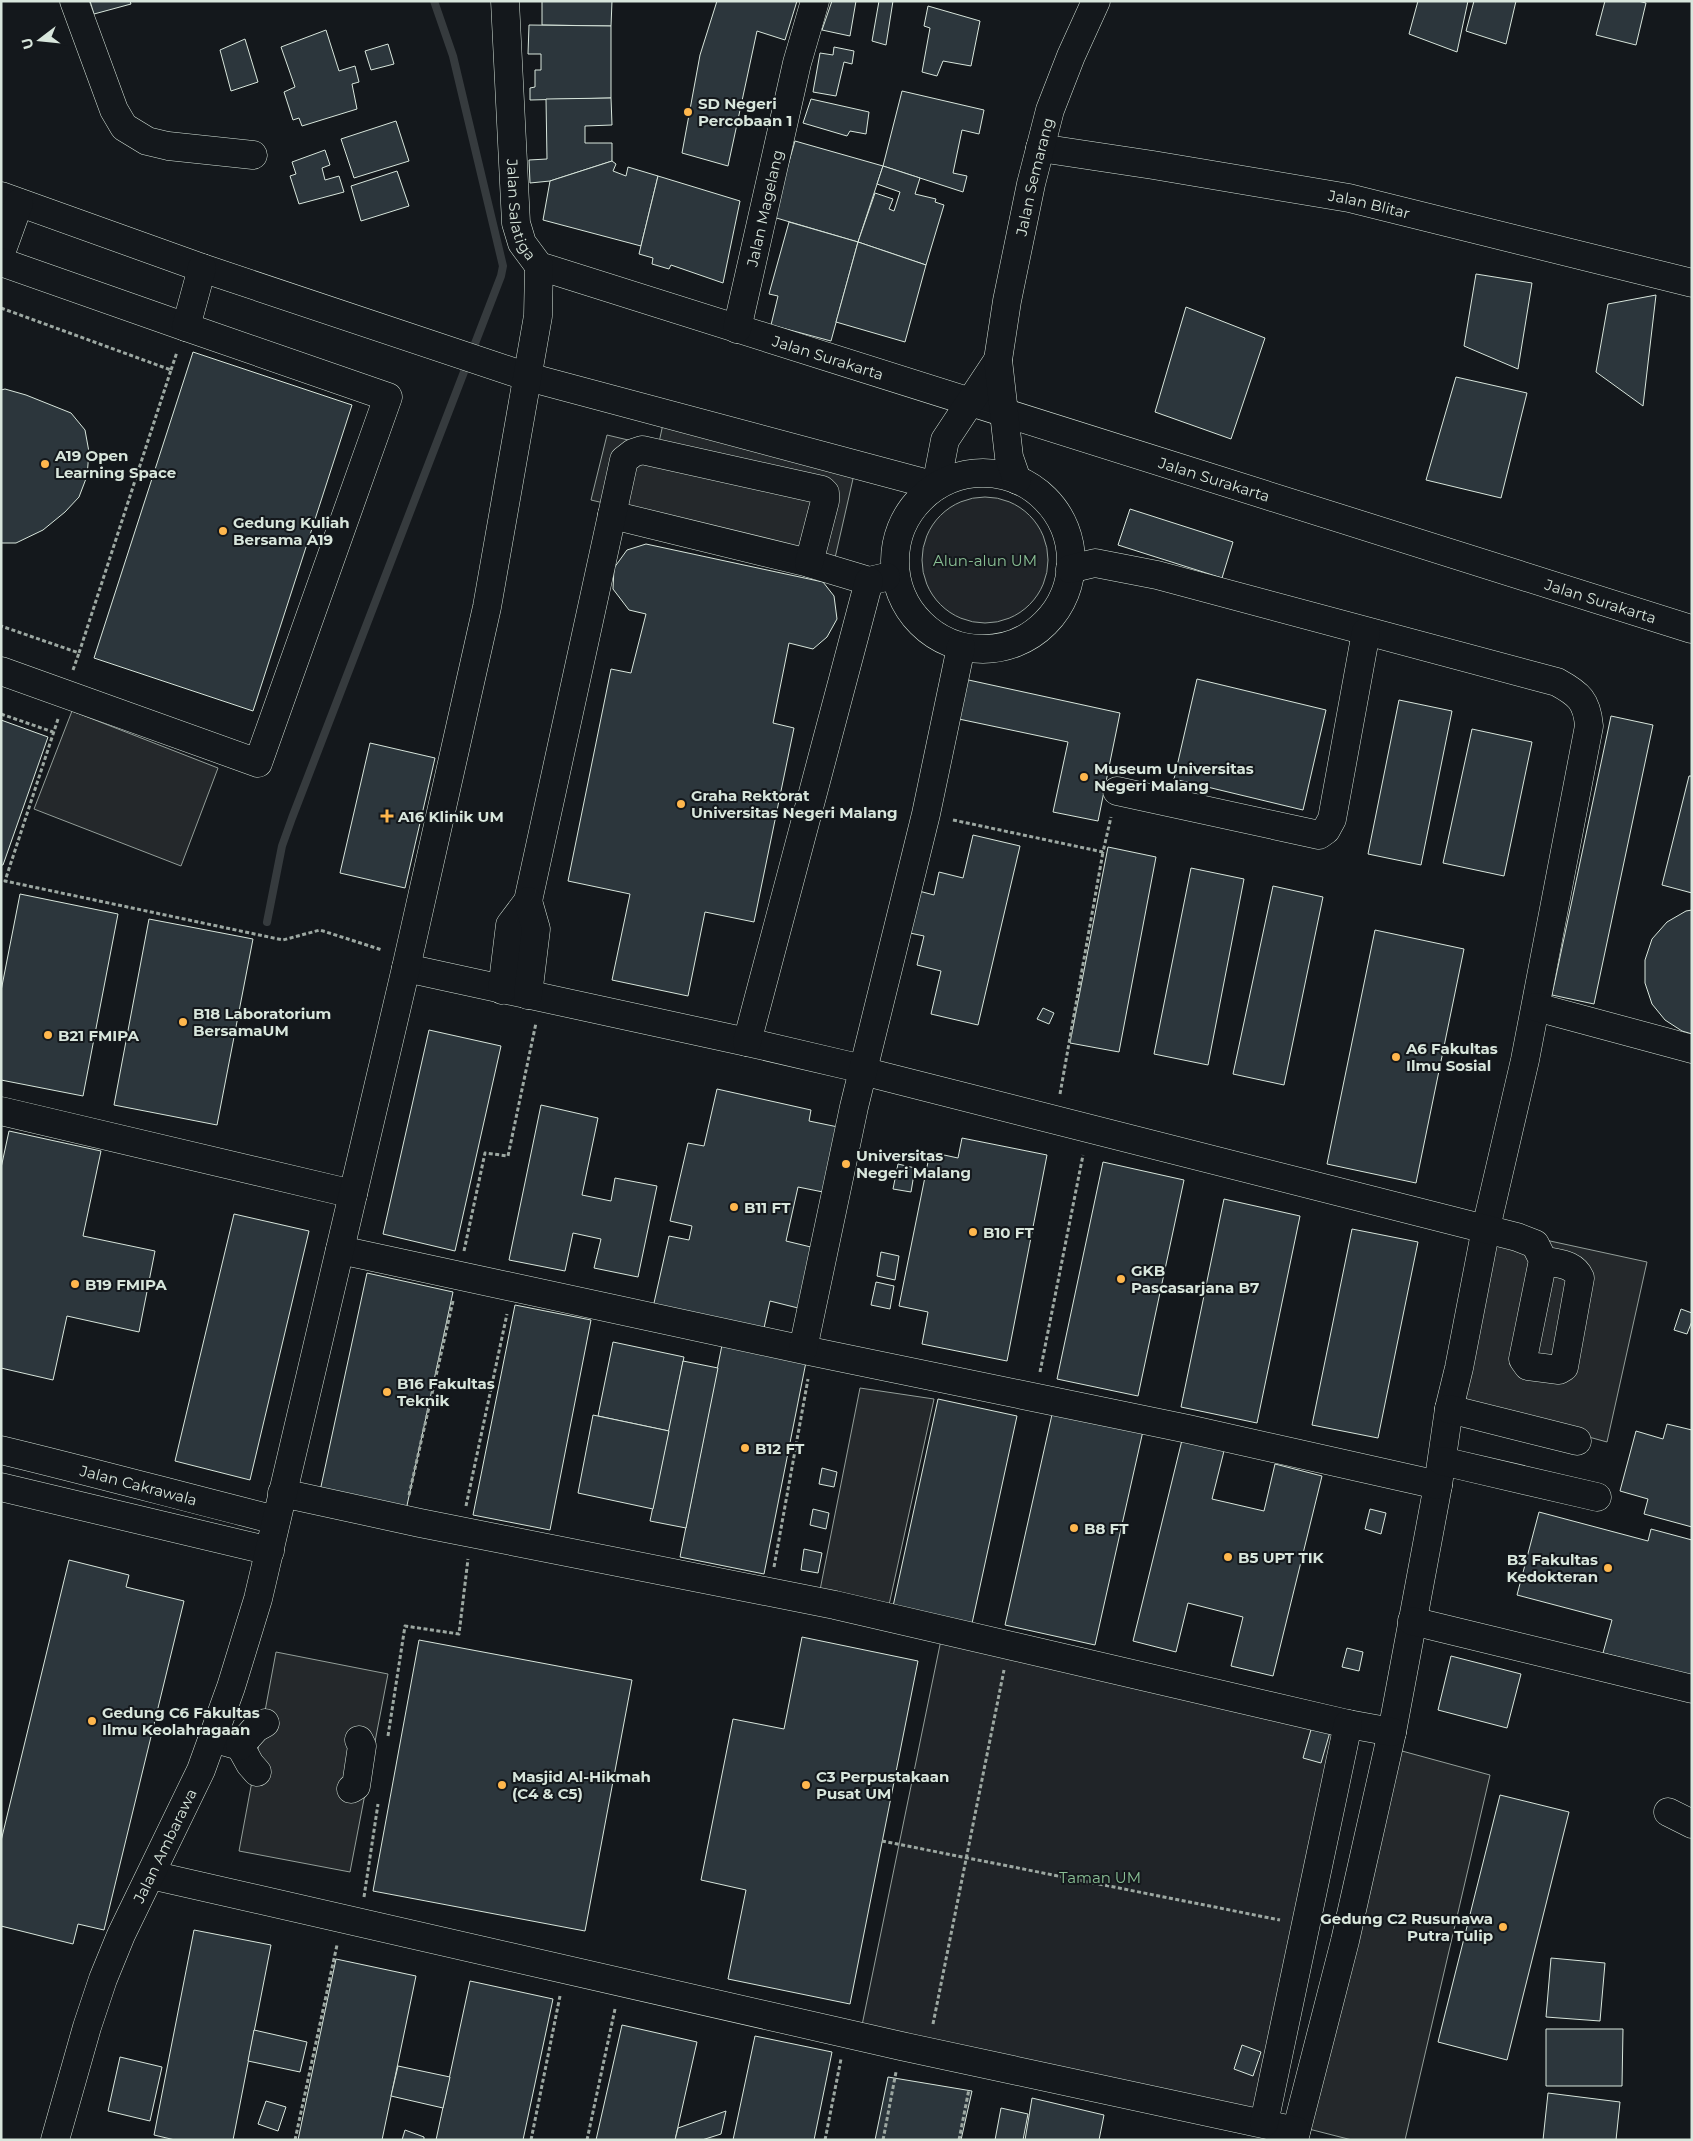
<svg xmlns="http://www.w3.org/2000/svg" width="1693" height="2141" viewBox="0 0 1693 2141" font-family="Montserrat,sans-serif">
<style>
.green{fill:#202428;stroke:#939e99}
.parking{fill:#24282b;stroke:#939e99}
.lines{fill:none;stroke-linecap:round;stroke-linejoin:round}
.stream{stroke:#363b3e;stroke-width:8}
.building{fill:#2c363c;stroke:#d8e6dc}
.minor-casing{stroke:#d8e6dc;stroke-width:29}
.path{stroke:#9da8a2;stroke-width:3;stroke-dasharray:4 2.5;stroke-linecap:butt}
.minor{stroke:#14181c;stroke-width:28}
.poi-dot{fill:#ffb74d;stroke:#14181c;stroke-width:2}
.labels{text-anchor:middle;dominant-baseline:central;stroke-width:4;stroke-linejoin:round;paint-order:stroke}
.poi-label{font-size:15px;font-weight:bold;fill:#d8e6dc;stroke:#14181c;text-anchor:start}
.street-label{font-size:15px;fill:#d8e6dc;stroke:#14181c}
.park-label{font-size:15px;fill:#8ac095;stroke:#14181c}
</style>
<rect width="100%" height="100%" fill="#14181c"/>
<g class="green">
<circle cx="985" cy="560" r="63"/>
<path d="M943 1630 1341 1719 1258 2120 860 2035Z"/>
</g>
<g class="parking">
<path d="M663 424 855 470 835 558 591 500 607 435 658 447Z"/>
<path d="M72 711 218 768 181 866 34 809Z"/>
<path d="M1490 1228 1647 1262 1607 1442 1458 1401Z"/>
<path d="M860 1388 934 1399 889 1605 820 1590Z"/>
<path d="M276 1652 388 1674 350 1872 239 1851Z"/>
<path d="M1391 1748 1490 1775 1405 2140H1352L1301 2127Z"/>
</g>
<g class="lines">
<path class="stream" d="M267 922 282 846 292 818 501 276 503 266 453 56 434 1"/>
</g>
<g class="building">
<path d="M90 1H130L131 4 94 14Z"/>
<path d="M542 1H612L611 26 542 25Z"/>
<path d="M717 1H797L785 40 757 31 728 166 682 153 700 55Z"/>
<path d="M832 1H856L850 36 822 30Z"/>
<path d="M879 1H893L886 45 872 41Z"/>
<path d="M1418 1H1468L1457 52 1409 34Z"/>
<path d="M1474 1H1516L1506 44 1466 31Z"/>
<path d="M1605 1H1638L1646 3 1636 45 1596 35Z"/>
<path d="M928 6 980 21 971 66 943 61 937 76 922 72 930 28 924 26Z"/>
<path d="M529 25 611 26V98L530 100V88L535 87V70H541V54H528Z"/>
<path d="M326 30 339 71 355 66 359 82 352 84 357 109 302 126 299 118 293 120 284 92 295 87 281 47Z"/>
<path d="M245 39 258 82 231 91 220 50Z"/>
<path d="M388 44 394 64 371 70 365 51Z"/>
<path d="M834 47 854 51 852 64 844 62 836 96 813 92 820 53 833 55Z"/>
<path d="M902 91 984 110 979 134 962 130 953 173 967 176 963 192 883 166Z"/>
<path d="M611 98 612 125 585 126V143H612V161L550 181 530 183 529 160 547 159 546 99Z"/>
<path d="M811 99 869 112 866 134 850 131 847 136 803 123Z"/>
<path d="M396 121 409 161 354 178 341 139Z"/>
<path d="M795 141 883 166 858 242 773 217Z"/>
<path d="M325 150 330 165 322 168 325 180 339 176 344 192 299 204 290 176 296 174 292 162Z"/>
<path d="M612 161 616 164 613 171 626 176 628 167 658 176 641 246 543 220 550 181Z"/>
<path d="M883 166 920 178 915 194 936 199 935 202 944 205 926 265 858 242 875 193 893 199 889 209 894 211 900 192 877 184Z"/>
<path d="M397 171 409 206 361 221 351 186Z"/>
<path d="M658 176 740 201 723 283 671 265 669 269 652 264 653 258 639 254Z"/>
<path d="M789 222 858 242 831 341 771 325 778 296 769 294Z"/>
<path d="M858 242 926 265 905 342 836 322Z"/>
<path d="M1476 274 1532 283 1518 369 1464 346Z"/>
<path d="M1656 295 1643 406 1596 372 1608 304Z"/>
<path d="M1186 307 1265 338 1231 439 1155 412Z"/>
<path d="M193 352 352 405 253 711 94 658Z"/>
<path d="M1456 377 1527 393 1501 498 1426 480Z"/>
<path d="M5 389 26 395 71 413 85 430 89 452 87 476 79 497 65 512 43 530 16 543H1V390Z"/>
<path d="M1130 509 1233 542 1222 578 1118 545Z"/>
<path d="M646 544 823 582 834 596 837 619 827 637 813 649 789 643 773 723 794 728 754 922 705 912 688 996 612 980 630 894 568 881 611 669 631 673 646 614 629 610 613 589 614 568 627 550Z"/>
<path d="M964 679 1120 713 1098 821 1053 812 1068 742 954 718Z"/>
<path d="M1197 679 1326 710 1303 810 1174 779Z"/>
<path d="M1399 700 1452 711 1421 865 1368 854Z"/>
<path d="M1611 716 1653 725 1594 1004 1552 995Z"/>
<path d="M1 720 48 737 3 865H1Z"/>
<path d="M1472 729 1532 742 1504 876 1443 863Z"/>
<path d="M370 743 435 758 405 888 340 873Z"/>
<path d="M1689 776H1692V893L1662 885Z"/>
<path d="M973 835 1020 846 978 1025 931 1014 941 971 917 965 924 936 910 933 919 891 934 895 939 872 963 878Z"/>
<path d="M1108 847 1156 857 1119 1052 1070 1043Z"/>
<path d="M1191 868 1244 879 1208 1065 1154 1054Z"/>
<path d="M1273 886 1323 897 1284 1085 1233 1074Z"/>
<path d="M20 894 118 914 83 1096 1 1080V991Z"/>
<path d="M1692 910V1034L1682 1031 1665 1020 1652 1004 1645 983V960L1652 939 1667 922 1686 911Z"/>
<path d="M149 919 253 939 217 1125 114 1105Z"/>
<path d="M1375 930 1464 949 1416 1183 1327 1164Z"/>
<path d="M1043 1008 1054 1013 1049 1024 1037 1019Z"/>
<path d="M429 1030 501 1046 455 1251 383 1234Z"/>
<path d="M717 1089 811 1110 809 1121 838 1127 823 1192 798 1187 786 1241 815 1248 802 1309 770 1301 762 1337 652 1312 669 1236 689 1240 692 1226 670 1221 688 1143 704 1146Z"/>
<path d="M541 1105 598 1118 582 1195 611 1201 615 1178 657 1186 638 1277 594 1268 601 1239 573 1233 565 1271 509 1260Z"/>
<path d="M9 1131 101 1151 83 1236 155 1251 139 1332 67 1316 53 1380 1 1368V1168Z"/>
<path d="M962 1138 1047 1155 1007 1361 922 1344 928 1312 899 1306 930 1152 958 1158Z"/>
<path d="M1103 1162 1184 1180 1138 1396 1057 1379Z"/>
<path d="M898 1164 915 1168 911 1192 893 1189Z"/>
<path d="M1224 1199 1300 1216 1257 1423 1181 1407Z"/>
<path d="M234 1214 309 1231 250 1480 175 1461Z"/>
<path d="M1352 1229 1418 1242 1378 1438 1312 1425Z"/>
<path d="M881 1252 899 1256 895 1280 877 1276Z"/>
<path d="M367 1273 453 1292 406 1510 320 1491Z"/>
<path d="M876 1282 894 1286 890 1309 871 1305Z"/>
<path d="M515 1305 591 1320 550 1530 473 1515Z"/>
<path d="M1681 1309 1692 1313V1321L1687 1334 1674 1330Z"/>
<path d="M723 1340 807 1357 764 1574 680 1557Z"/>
<path d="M613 1342 684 1357 669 1431 598 1416Z"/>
<path d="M683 1361 718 1368 686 1528 650 1521Z"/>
<path d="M938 1399 1017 1416 971 1628 892 1611Z"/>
<path d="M1053 1410 1143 1431 1095 1645 1005 1625Z"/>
<path d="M593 1415 669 1431 653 1509 578 1493Z"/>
<path d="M1667 1424 1692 1430V1527L1644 1514 1648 1499 1620 1491 1636 1431 1663 1439Z"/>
<path d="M1182 1440 1224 1451 1212 1499 1264 1511 1275 1464 1322 1476 1273 1676 1231 1666 1243 1617 1188 1603 1176 1652 1133 1641Z"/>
<path d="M822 1468 837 1472 834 1487 819 1484Z"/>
<path d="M813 1509 829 1513 826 1529 810 1525Z"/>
<path d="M1370 1509 1386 1513 1381 1534 1365 1529Z"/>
<path d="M1539 1512 1648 1541 1651 1529 1692 1540V1676L1603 1653 1612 1620 1517 1595Z"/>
<path d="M804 1549 822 1553 818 1573 801 1570Z"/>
<path d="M69 1560 129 1575 126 1587 184 1601 104 1930 78 1924 73 1944 1 1926V1841Z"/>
<path d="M802 1637 918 1661 850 2004 728 1979 746 1890 701 1880 733 1719 784 1729Z"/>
<path d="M419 1640 632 1680 585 1931 373 1891Z"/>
<path d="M1347 1648 1363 1652 1359 1671 1342 1667Z"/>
<path d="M1451 1656 1521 1674 1507 1728 1438 1710Z"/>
<path d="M1312 1726 1330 1732 1321 1763 1303 1758Z"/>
<path d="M1500 1795 1569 1812 1507 2060 1438 2042Z"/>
<path d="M194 1930 271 1945 233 2140H175L154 2135Z"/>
<path d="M1551 1958 1605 1963 1600 2021 1546 2017Z"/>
<path d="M336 1959 416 1976 382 2140H298Z"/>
<path d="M470 1981 553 1999 523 2140H436Z"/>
<path d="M622 2025 697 2042 675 2140H596Z"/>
<path d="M1546 2029H1623L1622 2086H1546Z"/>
<path d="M254 2030 307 2042 300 2072 248 2061Z"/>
<path d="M755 2036 832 2052 814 2140H733Z"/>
<path d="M1242 2045 1261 2052 1253 2076 1234 2069Z"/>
<path d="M120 2057 162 2067 150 2121 108 2111Z"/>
<path d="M398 2066 450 2077 443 2108 391 2096Z"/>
<path d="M888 2077 972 2091 961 2140H875Z"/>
<path d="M1548 2093 1620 2102 1616 2140H1543Z"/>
<path d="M1032 2098 1104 2115 1099 2140H1025Z"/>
<path d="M266 2101 286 2107 278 2131 258 2124Z"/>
<path d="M1001 2108 1028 2114 1023 2140H995Z"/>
<path d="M726 2111 721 2134 702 2140H675L678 2128Z"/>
<path d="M405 2130 424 2137V2140H402Z"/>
</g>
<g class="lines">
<g class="minor-casing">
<g id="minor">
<path d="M74 1 114 110 124 127 147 141 168 146 253 155"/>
<path id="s1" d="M505 1 516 223 522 243 539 266 1691 629"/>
<path id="s2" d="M1040 148 1153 165 1349 198 1692 283"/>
<path d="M1 196 202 268 528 377 936 486 945 440 998 360"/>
<path d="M1 253 19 203"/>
<path d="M1 262 186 327"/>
<path id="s3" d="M737 329 797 63 815 1"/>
<circle cx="983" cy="561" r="88"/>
<path id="s4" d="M1017 480 1009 457 998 360 1007 301 1031 184 1050 110 1071 56 1096 1"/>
<path d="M612 515 809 563 869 581 886 577"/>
<path d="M1070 569 1095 563 1157 575 1557 682C1579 694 1587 701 1589 726L1525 1060 1486 1228 1459 1368 1449 1409 1438 1485 1392 1732 1345 1941 1294 2140"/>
<path d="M1 671 258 763 388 397 186 327 202 268"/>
<path d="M1117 791 1319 835 1326 830 1332 819 1366 632"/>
<path d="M406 968 747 1042 863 1069 874 1074 1517 1237 1535 1244 1543 1260 1523 1359 1528 1366 1559 1370 1564 1367 1580 1278C1574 1263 1557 1264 1543 1260"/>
<path d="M502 990 510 925 528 901 624 460 633 453 642 450 822 490 825 493V501L809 563"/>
<path d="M528 995 536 929 528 901"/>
<path d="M1536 1007 1692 1049"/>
<path d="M747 1042 869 581"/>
<path d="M1 1111 353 1194"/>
<path d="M340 1250 809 1351 1188 1429 1438 1485"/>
<path d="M803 1349 854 1107 926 814 961 647"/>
<path d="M1449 1409 1577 1441"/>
<path id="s5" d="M1 1450C93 1472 184 1497 276 1520"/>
<path d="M1442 1461 1597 1497"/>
<path d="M1 1487 270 1551"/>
<path d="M282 1493 420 1523 835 1605 1348 1724 1392 1732"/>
<path d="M1412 1621 1692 1689"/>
<path d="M212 1738 240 1746 250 1764 257 1772"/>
<path d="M240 1746 256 1728 265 1723"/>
<path d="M351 1789 356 1786 362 1746 359 1740"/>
<path d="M1668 1812 1692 1824"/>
<path d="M151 1875 901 2046 1296 2131"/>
<path d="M1264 2123 1348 1724"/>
<path id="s6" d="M55 2140 87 2027 103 1979 121 1935 201 1770 231 1687 258 1599 406 968 487 607 538 316 539 266"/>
</g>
</g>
<g class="path">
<path d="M1 308 171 370 79 653 1 626"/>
<path d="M171 370 177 352"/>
<path d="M73 670 79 653"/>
<path d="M1 714 53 732"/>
<path d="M58 719 5 881 283 940 320 930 382 950"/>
<path d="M953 820 1103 852 1111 817"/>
<path d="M1060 1094 1103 852"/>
<path d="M464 1251 485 1153 508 1156 536 1023"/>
<path d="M1040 1372 1083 1155"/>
<path d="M409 1495 453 1301"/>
<path d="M466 1506 507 1314"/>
<path d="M774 1567 808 1379"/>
<path d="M388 1736 405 1626 459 1634 468 1559"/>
<path d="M882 1841 1280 1920"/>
<path d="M364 1897 378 1804"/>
<path d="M933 2024 1004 1670"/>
<path d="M295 2140 337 1945"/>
<path d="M531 2140 560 1996"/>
<path d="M587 2140 615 2009"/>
<path d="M825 2140 841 2059"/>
<path d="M883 2140 896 2072"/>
<path d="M959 2140 969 2089"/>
</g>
<use href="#minor" class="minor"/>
</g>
<g class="poi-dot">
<circle cx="688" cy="112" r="5"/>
<circle cx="45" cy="464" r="5"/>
<circle cx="223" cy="531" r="5"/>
<circle cx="1084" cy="777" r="5"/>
<circle cx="681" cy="804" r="5"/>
<path d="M384.5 808.5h5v5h5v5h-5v5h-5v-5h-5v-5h5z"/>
<circle cx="183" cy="1022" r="5"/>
<circle cx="48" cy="1035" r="5"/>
<circle cx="1396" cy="1057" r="5"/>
<circle cx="846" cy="1164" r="5"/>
<circle cx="734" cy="1207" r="5"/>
<circle cx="973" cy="1232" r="5"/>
<circle cx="1121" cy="1279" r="5"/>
<circle cx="75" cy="1284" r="5"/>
<circle cx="387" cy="1392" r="5"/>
<circle cx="745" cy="1448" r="5"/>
<circle cx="1074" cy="1528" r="5"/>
<circle cx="1228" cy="1557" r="5"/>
<circle cx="1608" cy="1568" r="5"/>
<circle cx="92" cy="1721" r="5"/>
<circle cx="502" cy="1785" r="5"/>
<circle cx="806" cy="1785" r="5"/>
<circle cx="1503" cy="1927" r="5"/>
</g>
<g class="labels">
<g class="poi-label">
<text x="698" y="103">SD Negeri<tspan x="698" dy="17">Percobaan 1</tspan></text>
<text x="55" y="455">A19 Open<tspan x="55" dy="17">Learning Space</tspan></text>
<text x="233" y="522">Gedung Kuliah<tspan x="233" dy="17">Bersama A19</tspan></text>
<text x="1094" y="768">Museum Universitas<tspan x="1094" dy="17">Negeri Malang</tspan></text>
<text x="691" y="795">Graha Rektorat<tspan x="691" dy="17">Universitas Negeri Malang</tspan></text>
<text x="398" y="816">A16 Klinik UM</text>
<text x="193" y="1013">B18 Laboratorium<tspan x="193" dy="17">BersamaUM</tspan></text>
<text x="58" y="1035">B21 FMIPA</text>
<text x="1406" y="1048">A6 Fakultas<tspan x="1406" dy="17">Ilmu Sosial</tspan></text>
<text x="856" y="1155">Universitas<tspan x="856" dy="17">Negeri Malang</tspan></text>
<text x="744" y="1207">B11 FT</text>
<text x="983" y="1232">B10 FT</text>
<text x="1131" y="1270">GKB<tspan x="1131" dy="17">Pascasarjana B7</tspan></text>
<text x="85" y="1284">B19 FMIPA</text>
<text x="397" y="1383">B16 Fakultas<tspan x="397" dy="17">Teknik</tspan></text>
<text x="755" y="1448">B12 FT</text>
<text x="1084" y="1528">B8 FT</text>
<text x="1238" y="1557">B5 UPT TIK</text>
<text x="1598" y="1559" text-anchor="end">B3 Fakultas<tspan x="1598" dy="17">Kedokteran</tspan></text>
<text x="102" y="1712">Gedung C6 Fakultas<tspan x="102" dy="17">Ilmu Keolahragaan</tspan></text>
<text x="512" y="1776">Masjid Al-Hikmah<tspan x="512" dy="17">(C4 &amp; C5)</tspan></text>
<text x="816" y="1776">C3 Perpustakaan<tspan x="816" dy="17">Pusat UM</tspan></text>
<text x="1493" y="1918" text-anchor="end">Gedung C2 Rusunawa<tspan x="1493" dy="17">Putra Tulip</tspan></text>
</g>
<g class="street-label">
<text stroke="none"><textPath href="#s4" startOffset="309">Jalan Semarang</textPath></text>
<text stroke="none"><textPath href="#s2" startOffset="334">Jalan Blitar</textPath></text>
<text stroke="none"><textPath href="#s1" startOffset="210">Jalan Salatiga</textPath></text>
<text stroke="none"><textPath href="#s3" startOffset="124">Jalan Magelang</textPath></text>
<text stroke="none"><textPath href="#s1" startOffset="575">Jalan Surakarta</textPath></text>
<text stroke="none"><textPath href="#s1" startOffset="980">Jalan Surakarta</textPath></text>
<text stroke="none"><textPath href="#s1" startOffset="1385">Jalan Surakarta</textPath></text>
<text stroke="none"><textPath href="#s5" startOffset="142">Jalan Cakrawala</textPath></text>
<text stroke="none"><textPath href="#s6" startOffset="315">Jalan Ambarawa</textPath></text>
</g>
<g class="park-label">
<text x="985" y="560">Alun-alun UM</text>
<text x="1100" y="1877">Taman UM</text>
</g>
</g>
<rect width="1693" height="2141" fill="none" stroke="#d8e6dc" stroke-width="5"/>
<g transform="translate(40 40) rotate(254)" stroke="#14181c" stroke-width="4" paint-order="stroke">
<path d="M0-4L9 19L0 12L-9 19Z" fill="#d8e6dc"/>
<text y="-8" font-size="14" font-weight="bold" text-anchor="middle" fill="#d8e6dc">U</text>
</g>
</svg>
